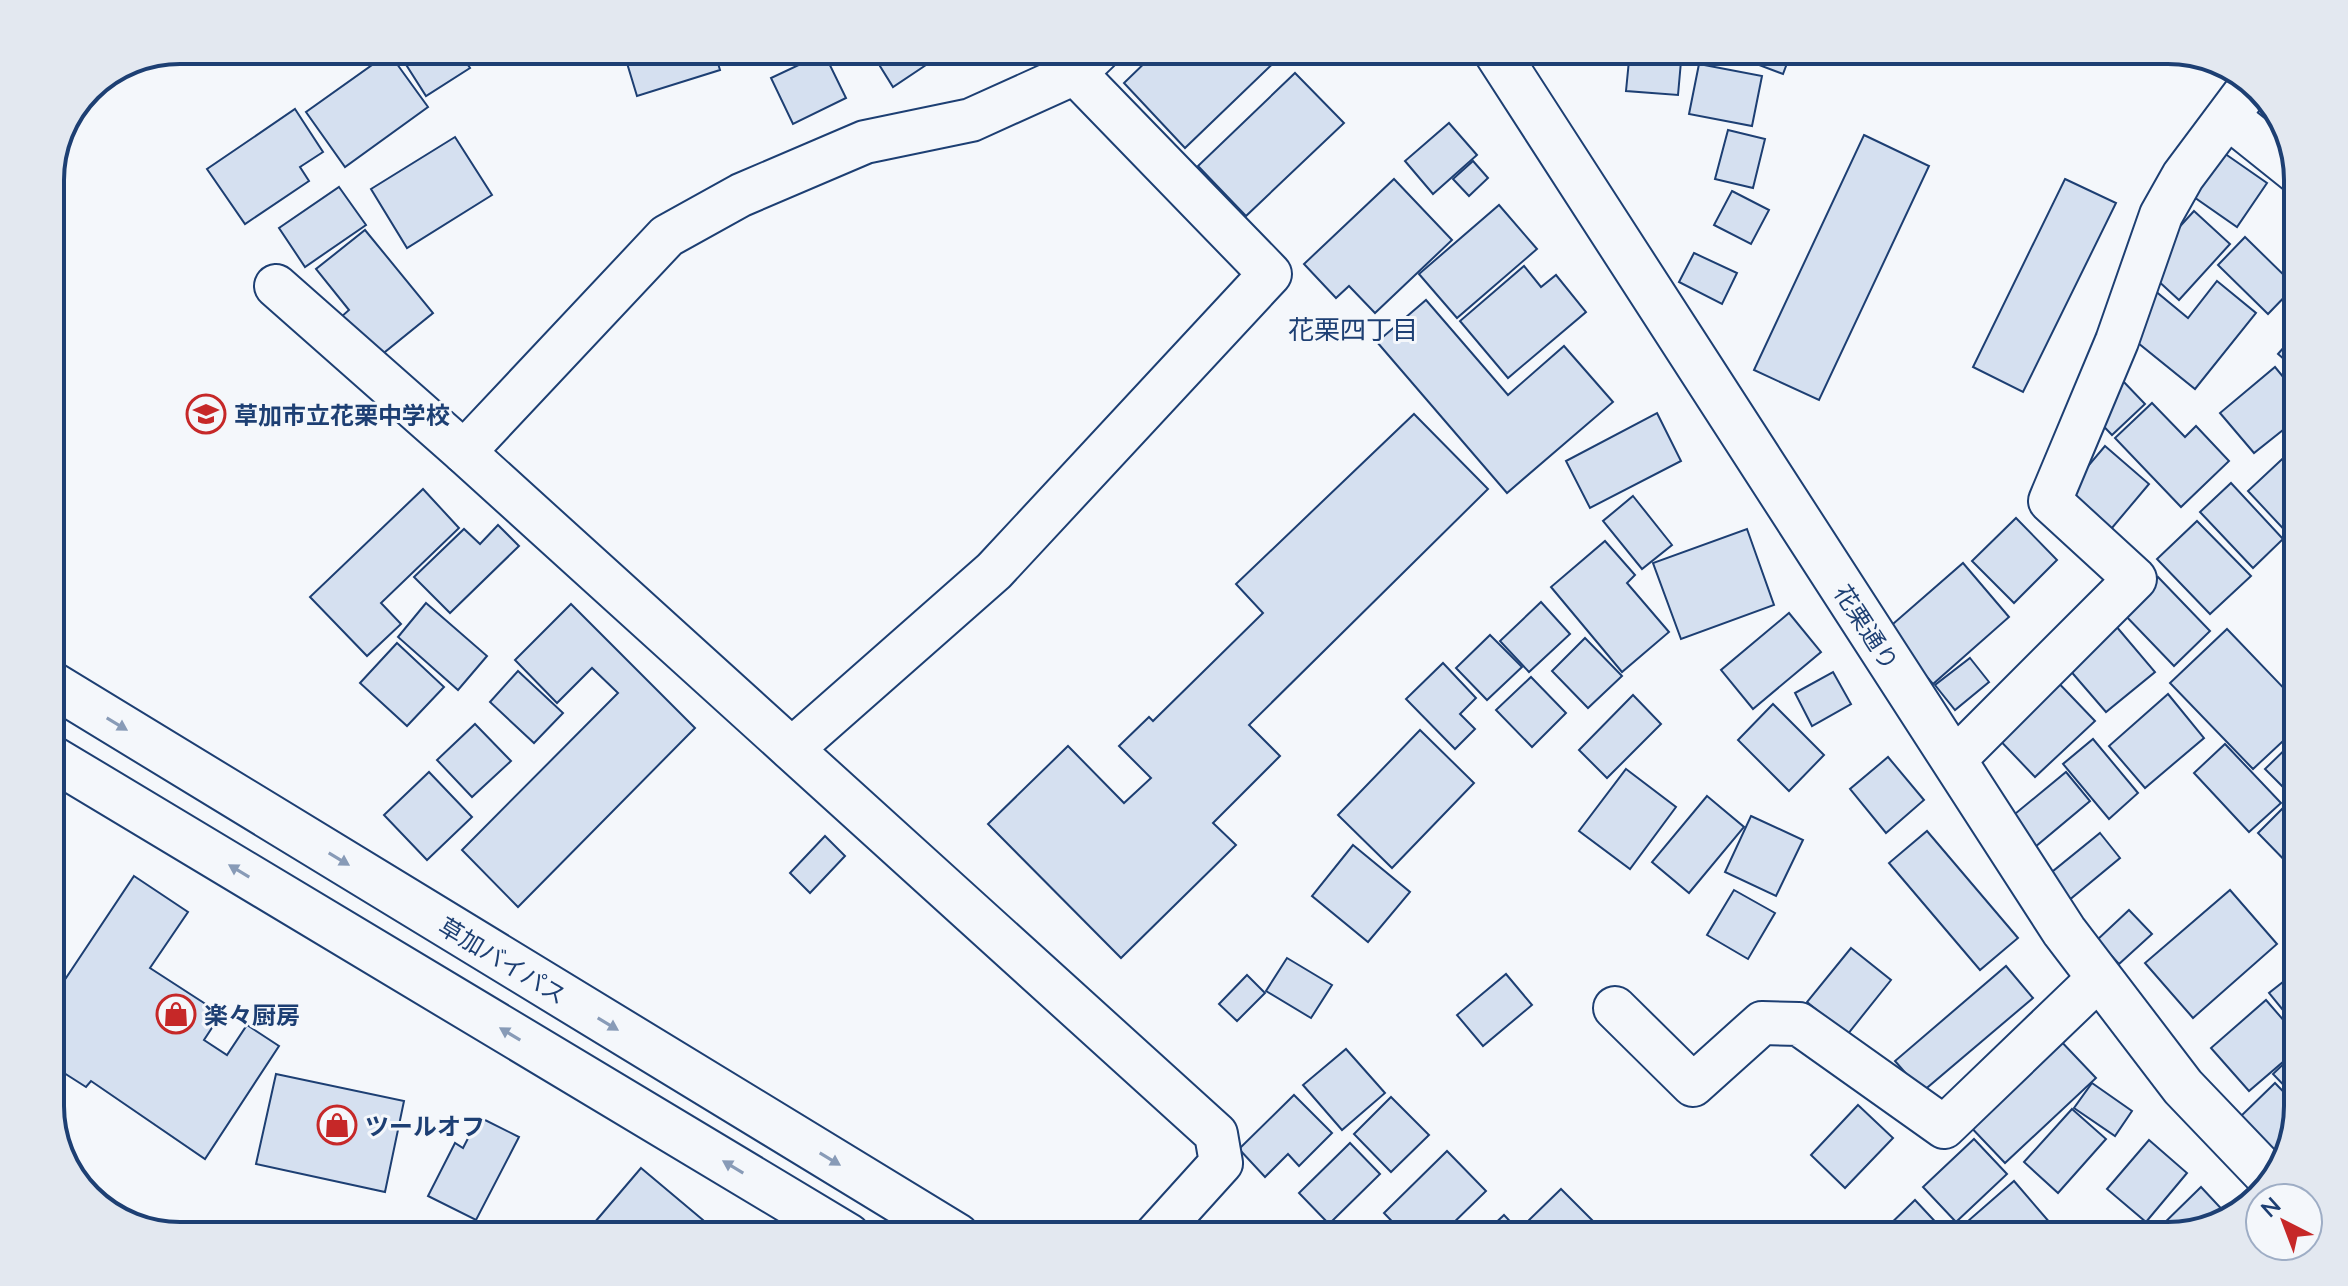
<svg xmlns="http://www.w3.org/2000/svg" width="2348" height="1286" viewBox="0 0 2348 1286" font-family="Lato,'Noto Sans JP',sans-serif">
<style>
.building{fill:#d5e0f0;stroke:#1d3f73;stroke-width:2}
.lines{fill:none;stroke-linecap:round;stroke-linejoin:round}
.minor-casing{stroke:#1d3f73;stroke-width:46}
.tertiary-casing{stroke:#1d3f73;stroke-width:48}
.trunk-casing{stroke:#1d3f73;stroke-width:48}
.minor{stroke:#f4f7fb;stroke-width:42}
.tertiary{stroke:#f4f7fb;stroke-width:44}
.trunk{stroke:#f4f7fb;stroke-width:44}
.oneway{fill:#889bb7}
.labels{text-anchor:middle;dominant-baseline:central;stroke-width:6;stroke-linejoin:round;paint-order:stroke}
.poi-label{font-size:24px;font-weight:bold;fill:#1d3f73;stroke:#f4f7fb;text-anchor:start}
.street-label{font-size:24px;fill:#1d3f73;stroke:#f4f7fb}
.neighbourhood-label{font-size:26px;fill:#1d3f73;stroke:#f4f7fb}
.rim{fill:none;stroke:#1d3f73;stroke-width:4}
</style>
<rect width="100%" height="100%" fill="#f4f7fb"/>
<g class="building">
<path d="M425 50H458L470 68 426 96 405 63Z"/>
<path d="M623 50H714L720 70 637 96Z"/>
<path d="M771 50H798L778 62Z"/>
<path d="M870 50H917L926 65 893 87Z"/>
<path d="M1158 50H1287L1185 148 1124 83Z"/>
<path d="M1630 50H1682L1678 95 1626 91Z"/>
<path d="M1746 50H1792L1783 74 1743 59Z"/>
<path d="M389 53 428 107 345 167 306 112Z"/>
<path d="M824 53 846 98 793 124 771 78Z"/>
<path d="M1699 64 1762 76 1752 126 1689 114Z"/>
<path d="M1295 73 1344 123 1246 216 1198 166Z"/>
<path d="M2266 99 2276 108 2282 125 2259 108Z"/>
<path d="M295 109 323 152 300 167 309 181 245 224 207 169Z"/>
<path d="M1449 123 1477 155 1433 194 1405 161Z"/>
<path d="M1728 130 1765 139 1753 188 1715 179Z"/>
<path d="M1864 135 1929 166 1819 400 1754 370Z"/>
<path d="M455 137 492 195 407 248 371 189Z"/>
<path d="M2211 144 2267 183 2237 227 2181 188Z"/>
<path d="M1473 161 1488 178 1469 196 1453 179Z"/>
<path d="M1394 179 1452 240 1375 313 1349 286 1336 298 1304 264Z"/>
<path d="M2065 179 2116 203 2023 392 1973 367Z"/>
<path d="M339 187 366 225 305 267 279 228Z"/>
<path d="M1732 191 1769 210 1751 244 1714 225Z"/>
<path d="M1499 205 1537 249 1457 318 1419 274Z"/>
<path d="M2194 211 2230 244 2179 300 2143 267Z"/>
<path d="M365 230 433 313 375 360 340 318 349 310 316 269Z"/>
<path d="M2245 237 2295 286 2268 314 2218 265Z"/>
<path d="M1694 253 1737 273 1722 304 1679 282Z"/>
<path d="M1524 266 1541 287 1556 275 1586 312 1508 378 1460 321Z"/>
<path d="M2217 281 2256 313 2195 389 2122 330 2154 290 2188 318Z"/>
<path d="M1426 300 1508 395 1564 346 1613 402 1507 493 1377 342Z"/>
<path d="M2298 331V359L2292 366 2278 354Z"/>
<path d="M2275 367 2298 395V418L2254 453 2220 413Z"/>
<path d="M2121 379 2145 404 2112 435 2089 411Z"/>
<path d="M2152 403 2185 437 2196 426 2229 461 2181 507 2115 438Z"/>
<path d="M1657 413 1681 461 1590 508 1566 461Z"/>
<path d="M1414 414 1488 489 1249 725 1280 756 1213 823 1236 845 1121 958 988 824 1068 746 1124 803 1151 778 1119 746 1149 717 1153 721 1263 613 1236 584Z"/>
<path d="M2105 446 2149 484 2106 535 2061 498Z"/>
<path d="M2295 447 2298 450V533L2292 538 2248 491Z"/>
<path d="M2231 483 2283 539 2253 568 2200 512Z"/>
<path d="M423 489 459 528 381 603 401 624 367 656 310 597Z"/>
<path d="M1633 496 1672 545 1642 569 1603 521Z"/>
<path d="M2016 518 2057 560 2014 603 1972 561Z"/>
<path d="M2197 521 2251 576 2210 614 2157 559Z"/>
<path d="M498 525 519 546 450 613 414 577 464 529 480 544Z"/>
<path d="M1747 529 1774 605 1681 639 1653 563Z"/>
<path d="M1605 541 1635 575 1627 583 1669 632 1622 672 1551 587Z"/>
<path d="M1963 563 2009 617 1933 684 1886 630Z"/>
<path d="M2158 577 2210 631 2174 666 2122 612Z"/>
<path d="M1541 602 1570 634 1529 672 1500 641Z"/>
<path d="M426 603 487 656 458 690 398 637Z"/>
<path d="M571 604 695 728 518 907 462 850 618 693 592 668 557 703 515 660Z"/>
<path d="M1789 613 1821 652 1753 709 1721 670Z"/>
<path d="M2110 619 2155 672 2106 712 2062 661Z"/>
<path d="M2227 629 2298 703V727L2253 769 2170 683Z"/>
<path d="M1490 635 1522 667 1487 700 1456 668Z"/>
<path d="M1585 638 1622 676 1588 708 1552 671Z"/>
<path d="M397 643 444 687 407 726 360 683Z"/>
<path d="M1970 658 1989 682 1955 710 1935 685Z"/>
<path d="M1443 663 1476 698 1460 714 1475 729 1455 749 1406 699Z"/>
<path d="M518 671 563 713 534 743 490 702Z"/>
<path d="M1833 672 1851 704 1812 726 1795 693Z"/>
<path d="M2049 673 2095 721 2035 777 1990 730Z"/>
<path d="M1531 677 1566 713 1532 747 1496 710Z"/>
<path d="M2168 694 2204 738 2145 788 2109 746Z"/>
<path d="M1633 695 1661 724 1607 778 1579 750Z"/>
<path d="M1773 704 1824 755 1789 791 1738 740Z"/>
<path d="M475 724 511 761 472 797 437 760Z"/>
<path d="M1420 730 1474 783 1392 868 1338 815Z"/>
<path d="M2298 737V802L2265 769Z"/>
<path d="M2093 739 2138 793 2109 819 2063 764Z"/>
<path d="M2225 744 2281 803 2249 832 2194 773Z"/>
<path d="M1888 757 1924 800 1886 833 1850 789Z"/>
<path d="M1626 769 1676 807 1630 869 1579 831Z"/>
<path d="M429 772 472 817 427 860 384 815Z"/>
<path d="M2066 772 2090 801 2035 847 2010 818Z"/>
<path d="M1707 796 1744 827 1689 893 1652 862Z"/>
<path d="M2291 800 2298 808V874L2258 833Z"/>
<path d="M1751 816 1803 840 1776 896 1725 872Z"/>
<path d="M1927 831 2018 938 1980 970 1889 863Z"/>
<path d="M2100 833 2120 858 2068 901 2047 876Z"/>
<path d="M825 836 845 856 810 893 790 873Z"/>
<path d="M1353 845 1410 892 1368 942 1312 896Z"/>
<path d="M134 876 188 912 150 968 221 1014 204 1040 227 1055 247 1025 279 1046 205 1159 91 1081 86 1087 50 1064V1002Z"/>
<path d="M1734 890 1775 913 1748 959 1707 935Z"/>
<path d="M2230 890 2277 944 2193 1018 2145 963Z"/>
<path d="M2129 910 2152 934 2119 964 2097 940Z"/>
<path d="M1851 948 1891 980 1847 1035 1807 1002Z"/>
<path d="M1287 958 1332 985 1311 1018 1266 991Z"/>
<path d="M2006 966 2033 998 1922 1092 1895 1061Z"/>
<path d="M2298 970V1006L2287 1015 2269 993Z"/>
<path d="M1506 974 1532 1005 1483 1046 1457 1015Z"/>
<path d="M1247 975 1265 993 1237 1021 1219 1004Z"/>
<path d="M2266 1000 2298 1037V1049L2249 1091 2211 1048Z"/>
<path d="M2056 1036 2096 1078 2005 1163 1965 1121Z"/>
<path d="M1346 1049 1385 1093 1342 1130 1303 1085Z"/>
<path d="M2298 1050V1100L2273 1074Z"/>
<path d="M276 1074 404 1101 385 1192 256 1164Z"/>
<path d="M2092 1083 2132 1111 2115 1136 2074 1108Z"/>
<path d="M2275 1083 2298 1107 2285 1162 2240 1117Z"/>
<path d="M1294 1095 1332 1133 1299 1166 1288 1154 1265 1177 1239 1149Z"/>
<path d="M1391 1097 1429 1135 1391 1172 1354 1134Z"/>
<path d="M1858 1105 1893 1138 1845 1188 1811 1155Z"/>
<path d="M2072 1109 2106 1139 2058 1193 2024 1162Z"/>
<path d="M479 1117 519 1137 476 1220 428 1196 455 1143 463 1148Z"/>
<path d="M1974 1139 2007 1174 1956 1222 1923 1187Z"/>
<path d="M2149 1140 2187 1173 2146 1222 2107 1189Z"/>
<path d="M1350 1143 1380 1174 1329 1224 1299 1193Z"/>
<path d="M1447 1151 1486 1191 1440 1236H1406L1384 1213Z"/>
<path d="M641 1168 722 1236H597L589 1229Z"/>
<path d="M2014 1181 2051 1224 2038 1236H1981L1968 1221Z"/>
<path d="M2201 1187 2230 1218 2169 1236H2157L2154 1233Z"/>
<path d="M1561 1189 1605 1233 1602 1236H1541L1527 1222Z"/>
<path d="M1915 1200 1943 1230 1937 1236H1878Z"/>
<path d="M1504 1215 1524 1236H1493L1488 1230Z"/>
</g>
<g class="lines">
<g class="minor-casing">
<g id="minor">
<path d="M2228 117 2298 173"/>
<path d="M276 286 464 452 1216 1134 1221 1163 1155 1236"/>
<path d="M464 452 667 236 741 195 865 142 971 120 1075 73 1099 50"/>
<path d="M792 749 994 571 1270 274 1075 73"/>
<path d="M1954 760 2135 579 2050 501 2117 341 2161 215 2183 176 2251 85"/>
<path d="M1615 1008 1693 1085 1762 1023 1799 1024 1944 1127 2098 979"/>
</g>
</g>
<g class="tertiary-casing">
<path id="tertiary" d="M1495 50 2064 931 2183 1087 2271 1179"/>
</g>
<g class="trunk-casing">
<g id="trunk">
<path d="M50 683 957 1236"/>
<path d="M50 757 848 1236"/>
</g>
</g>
<use href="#minor" class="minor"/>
<use href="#tertiary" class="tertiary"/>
<use href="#trunk" class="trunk"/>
</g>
<defs><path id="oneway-solid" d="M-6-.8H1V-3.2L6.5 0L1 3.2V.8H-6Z" transform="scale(2)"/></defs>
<g class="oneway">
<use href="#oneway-solid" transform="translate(117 724) rotate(31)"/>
<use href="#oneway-solid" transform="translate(339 859) rotate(31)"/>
<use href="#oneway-solid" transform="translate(239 871) rotate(-149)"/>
<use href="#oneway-solid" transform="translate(608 1024) rotate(31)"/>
<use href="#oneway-solid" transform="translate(510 1034) rotate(-149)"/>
<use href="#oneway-solid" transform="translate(830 1159) rotate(31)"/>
<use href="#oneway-solid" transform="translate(733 1167) rotate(-149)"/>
</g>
<defs>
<g id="school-ring" transform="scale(2)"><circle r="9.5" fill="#f4f7fb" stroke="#c62828" stroke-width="1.5"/><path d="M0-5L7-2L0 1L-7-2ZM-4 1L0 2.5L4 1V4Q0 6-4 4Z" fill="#c62828"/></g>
<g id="shop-ring" transform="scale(2)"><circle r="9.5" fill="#f4f7fb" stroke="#c62828" stroke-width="1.5"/><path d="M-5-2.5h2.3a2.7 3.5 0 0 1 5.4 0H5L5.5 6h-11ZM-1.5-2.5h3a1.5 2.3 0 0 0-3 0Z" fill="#c62828"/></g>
</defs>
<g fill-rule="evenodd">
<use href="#school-ring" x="206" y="414"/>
<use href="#shop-ring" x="176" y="1014"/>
<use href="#shop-ring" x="337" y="1125"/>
</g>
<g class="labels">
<g class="poi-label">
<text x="234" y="414">草加市立花栗中学校</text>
<text x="204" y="1014">楽々厨房</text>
<text x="365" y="1125">ツールオフ</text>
</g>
<g class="street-label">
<text transform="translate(1867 627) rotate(57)">花栗通り</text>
<text transform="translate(503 960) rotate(31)">草加バイパス</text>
</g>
<g class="neighbourhood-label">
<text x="1353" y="329">花栗四丁目</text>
</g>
</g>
<path d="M0 0H2348V1286H0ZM180 64H2168A116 116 0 0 1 2284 180V1106A116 116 0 0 1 2168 1222H180A116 116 0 0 1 64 1106V180A116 116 0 0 1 180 64Z" fill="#e3e8f0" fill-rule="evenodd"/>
<path class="rim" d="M180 64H2168A116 116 0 0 1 2284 180V1106A116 116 0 0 1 2168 1222H180A116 116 0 0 1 64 1106V180A116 116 0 0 1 180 64Z"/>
<g transform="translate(2284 1222) rotate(318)"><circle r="38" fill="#f4f7fb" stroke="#9eadc5" stroke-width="2"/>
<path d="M0-6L14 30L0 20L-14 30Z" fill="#c62828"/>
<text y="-12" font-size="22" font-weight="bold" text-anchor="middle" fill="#1d3f73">N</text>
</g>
</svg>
